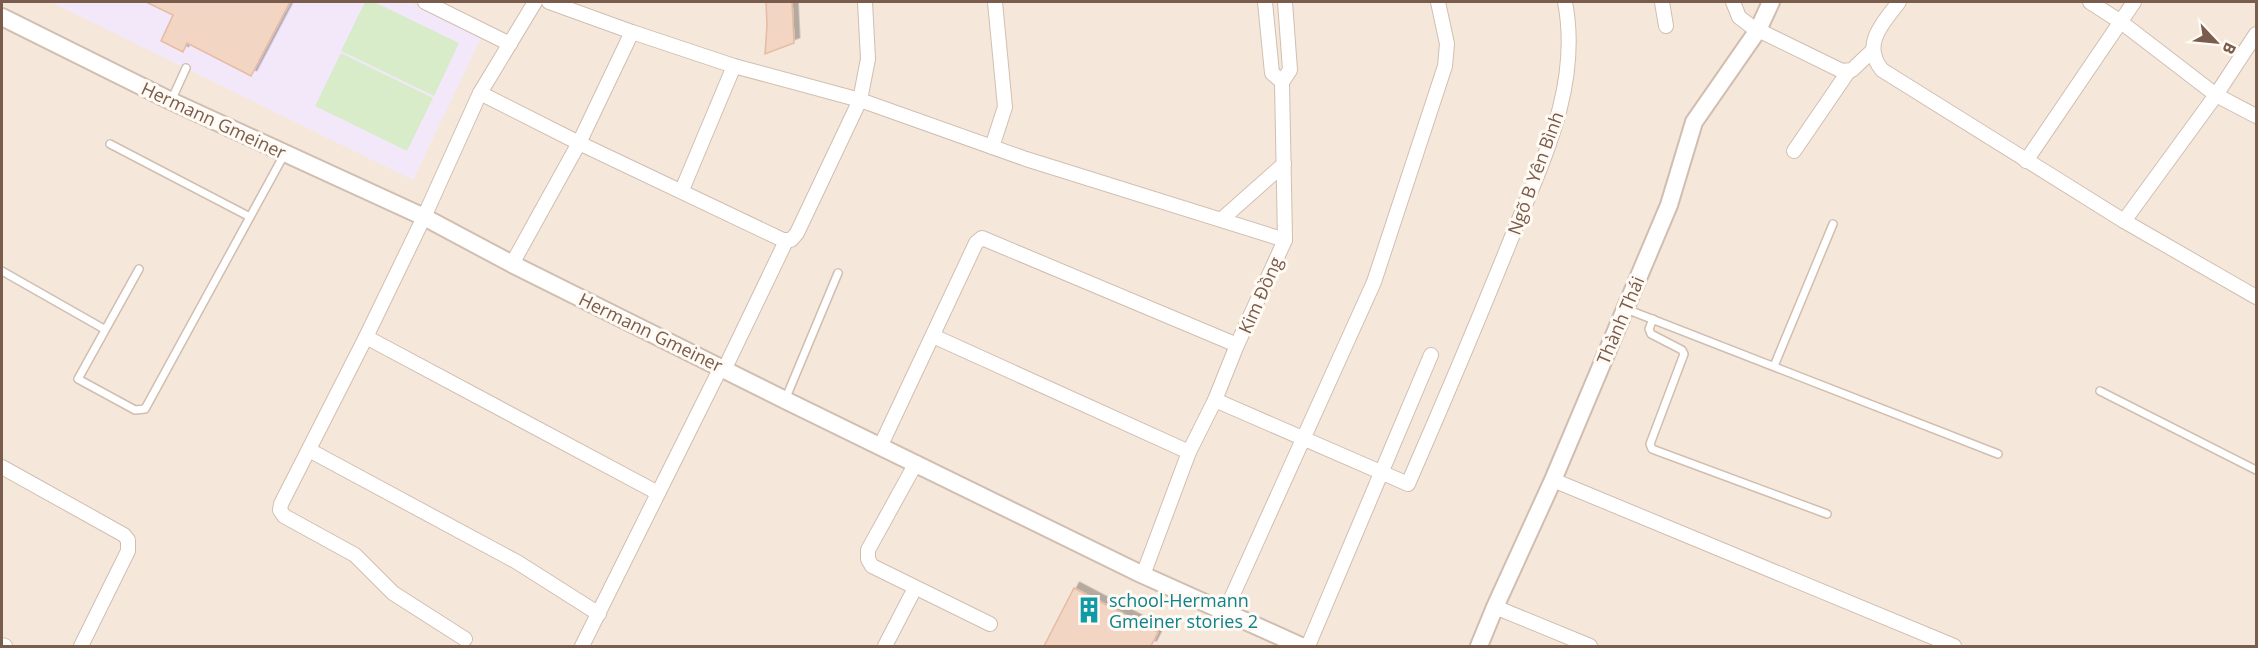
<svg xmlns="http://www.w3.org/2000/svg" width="2258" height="648" viewBox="0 0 2258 648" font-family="'Open Sans',sans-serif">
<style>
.residential{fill:#f5e8da}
.education{fill:#f3e8fa}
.green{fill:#d8ecc9}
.building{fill:#f3d5c3;stroke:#e6bba3;stroke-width:1.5;filter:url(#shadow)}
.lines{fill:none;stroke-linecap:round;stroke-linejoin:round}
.service-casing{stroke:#d1beb0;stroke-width:10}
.minor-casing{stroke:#d1beb0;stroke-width:16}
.tertiary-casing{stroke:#d1beb0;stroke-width:20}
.service{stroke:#fff;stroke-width:7}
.minor{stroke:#fff;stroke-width:14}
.tertiary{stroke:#fff;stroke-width:16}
.labels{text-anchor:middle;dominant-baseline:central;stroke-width:6;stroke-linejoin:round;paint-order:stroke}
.street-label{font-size:18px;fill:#7a5c4d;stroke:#fffaf3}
.culture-label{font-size:18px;fill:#0d838f;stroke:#fffaf3;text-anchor:start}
</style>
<defs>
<filter id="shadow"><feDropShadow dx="5.5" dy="-5.5" stdDeviation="0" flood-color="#0004"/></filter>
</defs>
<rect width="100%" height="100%" fill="#fdf6ec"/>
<rect class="residential" x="2" y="2" width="2254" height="644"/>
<path class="education" d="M51 2H409L481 38 413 180Z"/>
<g class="green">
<path d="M365 2H374L459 43 434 96 341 51Z"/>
<path d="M341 53 433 98 407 151 315 106Z"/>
</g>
<g class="building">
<path d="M146 2H290L251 76 187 43 183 52 161 41 173 15Z"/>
<path d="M766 2H792L794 43 765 54 767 25Z"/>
<path d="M1074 588 1158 632 1151 646H1044Z"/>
</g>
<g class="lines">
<g class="service-casing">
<g id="service">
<path d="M171 101 186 68"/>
<path d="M110 144 250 217"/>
<path d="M139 269 78 379 135 410 145 409 285 153"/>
<path d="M2 271 104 329"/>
<path d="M1626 309 1998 454"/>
<path d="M1653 319 1649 329 1651 334 1682 350 1684 354 1650 444 1652 449 1827 514"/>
<path d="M1774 366 1833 224"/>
<path d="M2100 391 2256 470"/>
<path d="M785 400 838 273"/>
</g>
</g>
<g class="minor-casing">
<g id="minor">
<path d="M425 2 510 44"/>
<path d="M549 2 632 32 734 66 860 100 1026 159 1285 240"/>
<path d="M1662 2 1666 26"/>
<path d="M1733 2 1739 17 1752 27 1842 71 1852 70 1872 51"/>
<path d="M1899 2C1883 23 1861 44 1882 70L2124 221 2256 297"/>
<path d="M2090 2 2121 22 2216 95 2256 116"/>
<path d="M1282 82 1290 70 1285 2"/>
<path d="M480 93 579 143 783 240H791L797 233 860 100 868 59 865 2"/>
<path d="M992 147 1005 107 995 2"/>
<path d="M1794 151 1848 72"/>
<path d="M2026 161 2134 2"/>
<path d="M682 190 734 66"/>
<path d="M1222 219 1284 164"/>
<path d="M2124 221 2216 95 2256 34"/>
<path d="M512 264 579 143 632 32"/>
<path d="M933 336 1189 452"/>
<path d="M366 337 658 493"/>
<path d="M725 368 786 241"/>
<path d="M1215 400 1408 484C1442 406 1475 328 1507 249 1538 170 1582 90 1565 2"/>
<path d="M881 445 976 243 982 238 1237 345"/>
<path d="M309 450 517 562 599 614"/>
<path d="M916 463 868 550V559L872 566 990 624"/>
<path d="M2 467 124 535 128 540V551L81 646"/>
<path d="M1553 480 1954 646"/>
<path d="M1143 575 1189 452 1215 400 1237 345 1285 240 1282 82 1272 73 1265 2"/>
<path d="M1495 607 1590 646"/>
<path d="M1225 612 1374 282 1445 66 1447 44 1438 2"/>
<path d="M465 639 393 593 355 555 284 516 280 510 281 504 366 337 424 217 480 93 535 2"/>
<path d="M2 645 5 646"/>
<path d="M582 646 721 367"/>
<path d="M885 646 915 588"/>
<path d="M1308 646 1431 355"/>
</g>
</g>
<g class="tertiary-casing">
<g id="tertiary">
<path d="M2 17 171 101 424 217 512 264 785 400 1143 575 1301 646"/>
<path d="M1479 646 1495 607 1553 480 1669 205 1694 122 1758 30 1771 2"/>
</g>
</g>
<use href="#service" class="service"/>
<use href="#minor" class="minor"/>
<use href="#tertiary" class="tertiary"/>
</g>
<defs>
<g id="building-bare" transform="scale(2.07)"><path d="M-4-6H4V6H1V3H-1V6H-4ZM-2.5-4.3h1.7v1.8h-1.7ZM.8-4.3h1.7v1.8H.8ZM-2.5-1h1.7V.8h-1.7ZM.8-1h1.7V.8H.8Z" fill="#0f9aa8" stroke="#fffaf3" stroke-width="2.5" paint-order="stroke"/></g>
</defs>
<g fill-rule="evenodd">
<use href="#building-bare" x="1089" y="610"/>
</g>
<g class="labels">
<g class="street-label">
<text transform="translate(214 120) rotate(25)">Hermann Gmeiner</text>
<text transform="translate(1535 173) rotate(-70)">Ngõ B Yên Bình</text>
<text transform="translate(1260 295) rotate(-66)">Kim Đồng</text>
<text transform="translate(1620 320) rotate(-67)">Thành Thái</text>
<text transform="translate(651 332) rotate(26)">Hermann Gmeiner</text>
</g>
<g class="culture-label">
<text x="1109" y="600">school-Hermann<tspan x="1109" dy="21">Gmeiner stories 2</tspan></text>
</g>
</g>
<rect width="2258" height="648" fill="none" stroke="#7a5c4d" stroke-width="6"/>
<g transform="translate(2216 42) rotate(116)" stroke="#fffaf3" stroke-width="4.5" paint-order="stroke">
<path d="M0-4.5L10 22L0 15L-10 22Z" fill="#7a5c4d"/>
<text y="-9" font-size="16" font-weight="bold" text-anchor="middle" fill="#7a5c4d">B</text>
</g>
</svg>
